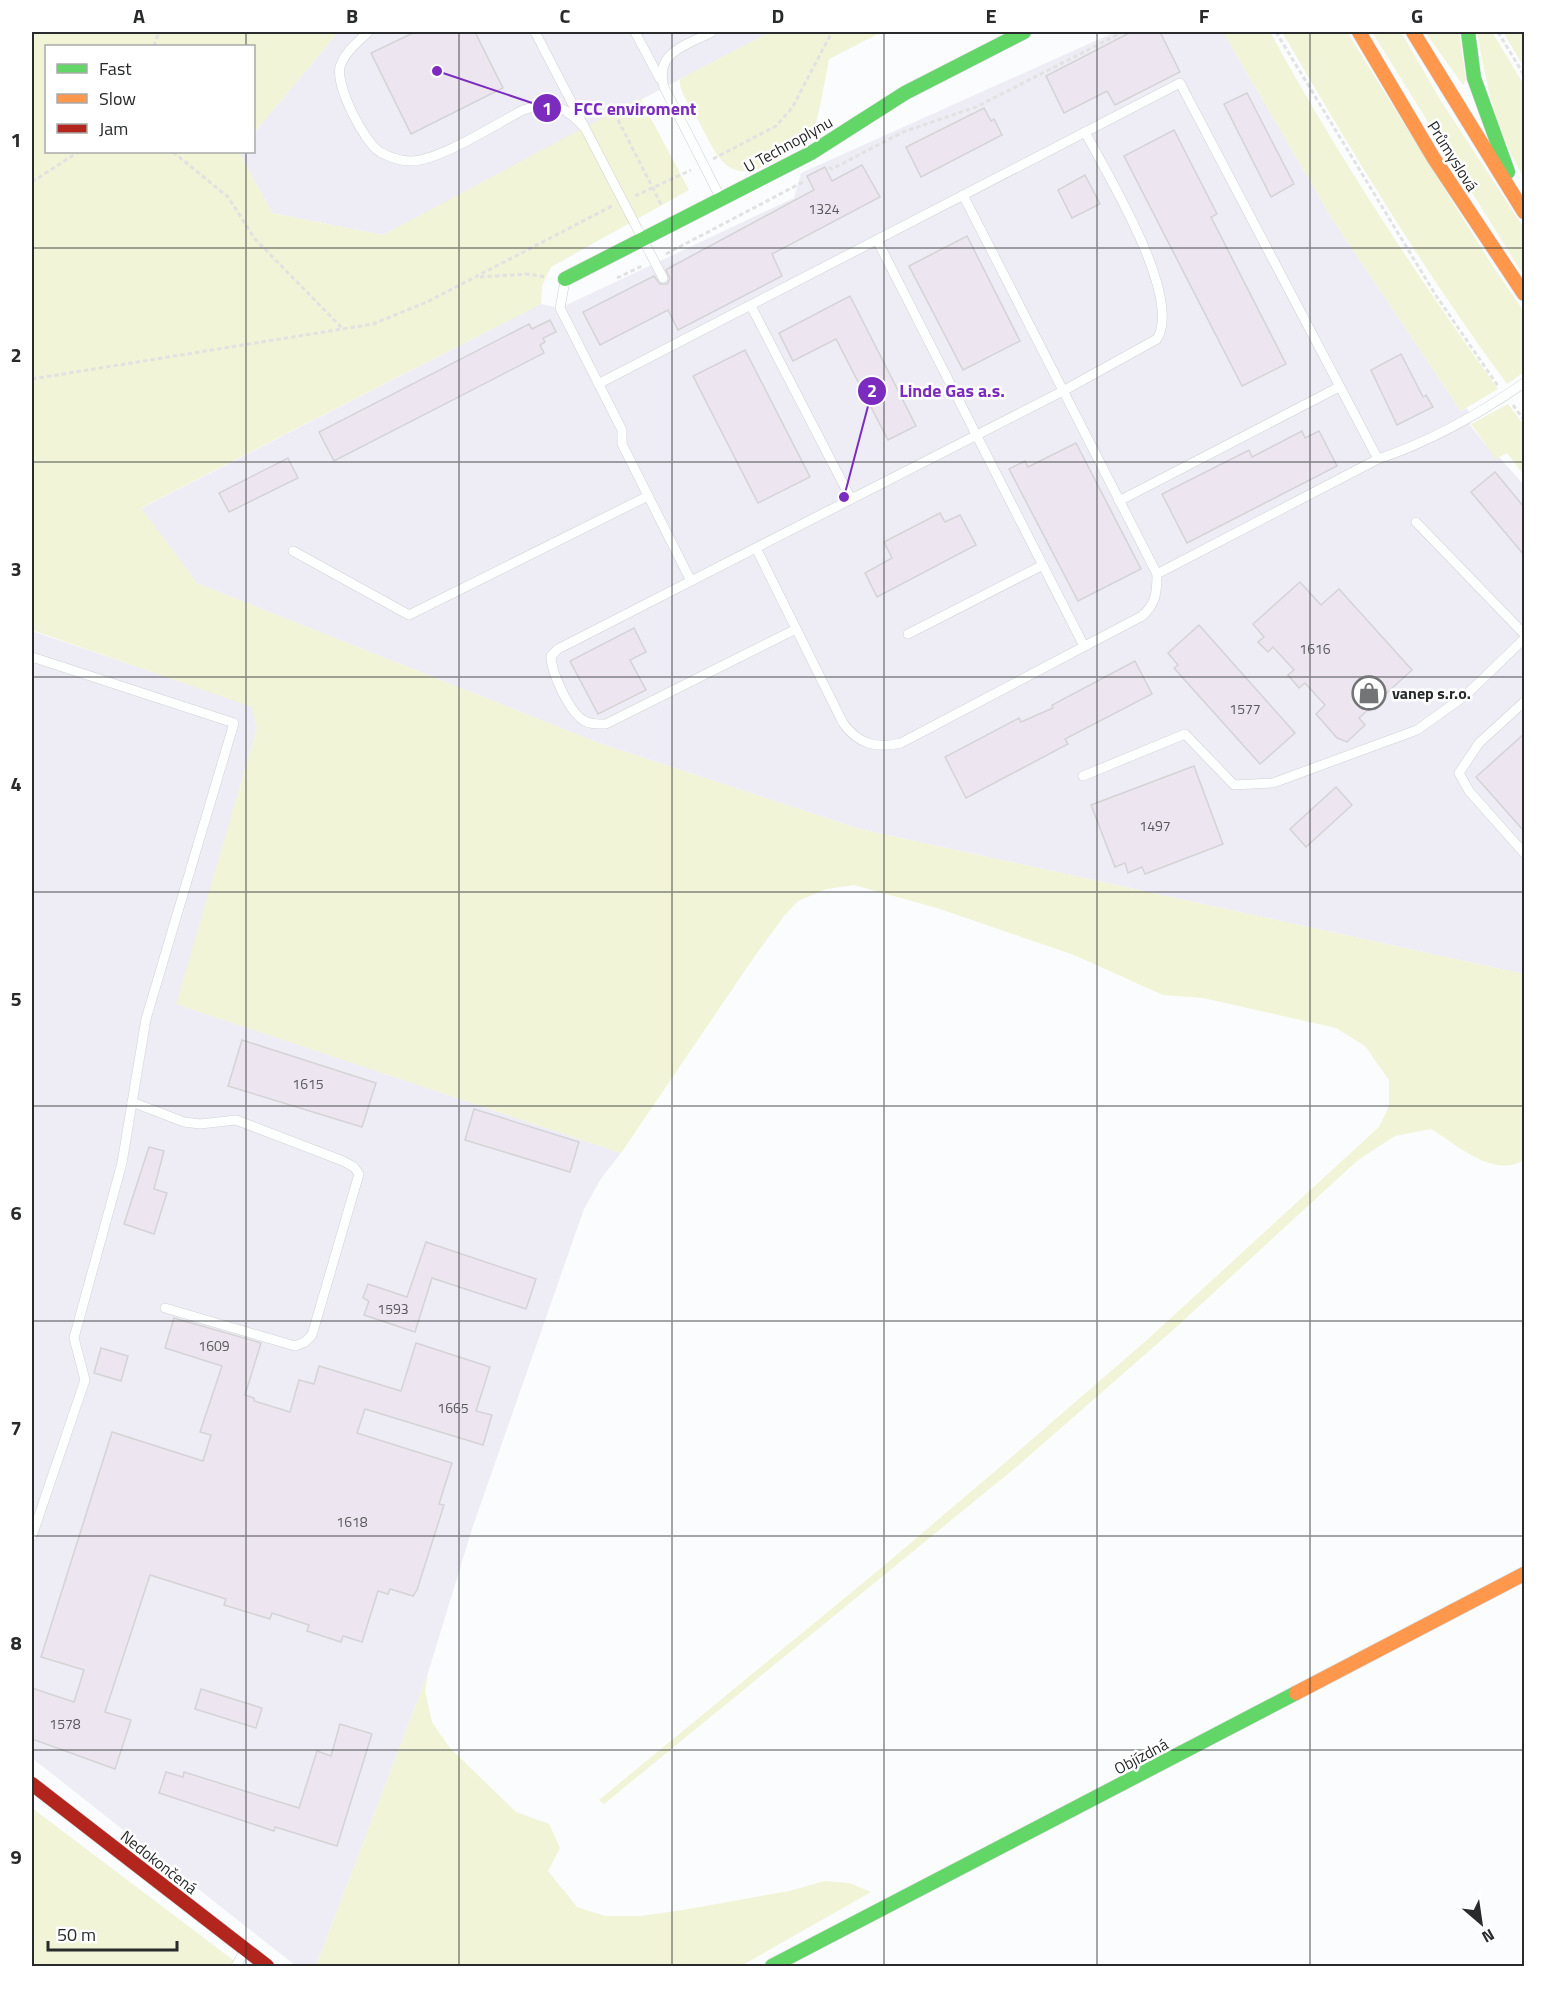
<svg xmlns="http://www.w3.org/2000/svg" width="1556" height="1998" viewBox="0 0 1556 1998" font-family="'Titillium Web',sans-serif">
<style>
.industrial{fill:#eeedf5}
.green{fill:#f1f4d6}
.building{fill:#ede5f0;stroke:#d4d3d5;stroke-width:1.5}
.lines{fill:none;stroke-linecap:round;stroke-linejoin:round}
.lane-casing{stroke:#cfd1d3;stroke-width:10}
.fast-casing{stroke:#cfd1d3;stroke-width:15}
.slow-casing{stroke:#cfd1d3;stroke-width:15}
.jam-casing{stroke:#cfd1d3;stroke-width:15}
.path{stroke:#e2e2e3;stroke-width:3;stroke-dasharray:4.5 3;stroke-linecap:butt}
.lane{stroke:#feffff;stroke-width:9}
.fast{stroke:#63d668;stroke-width:14}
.slow{stroke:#ff974d;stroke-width:14}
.jam{stroke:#b3261e;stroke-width:14}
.grid{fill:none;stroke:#282a2b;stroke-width:1.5;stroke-opacity:0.55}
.labels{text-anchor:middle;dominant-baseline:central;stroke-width:5;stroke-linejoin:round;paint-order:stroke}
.number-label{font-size:14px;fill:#59595c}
.street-label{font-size:16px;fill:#282a2b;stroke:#fff}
.poi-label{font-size:16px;font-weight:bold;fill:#282a2b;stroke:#fff;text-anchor:start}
.leader{fill:none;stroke:#7b2cbf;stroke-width:2}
.callout-dot{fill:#7b2cbf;stroke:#fff;stroke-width:2}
.mark-label{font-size:18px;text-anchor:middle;font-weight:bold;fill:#fff}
.callout-label{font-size:18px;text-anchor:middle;font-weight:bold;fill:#7b2cbf;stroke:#fff;stroke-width:5;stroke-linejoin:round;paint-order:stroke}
.neatline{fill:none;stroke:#282a2b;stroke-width:2}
.grid-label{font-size:20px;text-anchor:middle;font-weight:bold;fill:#282a2b}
</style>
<rect width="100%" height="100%" fill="#fafcfe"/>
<g class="industrial">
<path d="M338 32H770L383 235 272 213 239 152H254V133Z"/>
<path d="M1115 32H1223L1331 217 1461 411 1466 408 1472 416 1470 425 1496 458 1499 457 1524 485V974L860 829 599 743 197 583 140 509 541 304 560 308 794 198 801 173Z"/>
<path d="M32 631 252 706 257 728 177 1004 621 1153 602 1177 584 1209 473 1526 428 1673 316 1966H296L32 1758Z"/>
</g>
<g class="green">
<path d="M32 32H338L254 133V46H46V152H239L272 213 383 235 640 98 689 190 551 267 542 286 541 304 141 508 197 583 599 743 860 829 1524 974V1160C1493 1179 1458 1145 1431 1129L1395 1136 1358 1160 1173 1330 1015 1468 604 1804 599 1800 880 1569 1014 1455 1147 1340 1379 1127 1389 1106V1080L1365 1046 1336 1028 1203 998 1163 995 1074 955 937 908 854 885 826 889 798 901 784 916 752 960 621 1153 176 1004 257 728 252 707 32 630Z"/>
<path d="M770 32H882L829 59C826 73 818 126 811 134 802 146 786 155 774 162 726 187 718 157 698 120 692 109 678 91 680 79Z"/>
<path d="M1223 32H1270C1338 156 1415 274 1498 389L1461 411 1331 217Z"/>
<path d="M1282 32H1347L1488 259 1524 312V372L1507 384C1424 271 1352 152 1282 32Z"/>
<path d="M1372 32H1401L1441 101 1524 228V276Z"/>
<path d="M1425 32H1459L1466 80 1463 85Z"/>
<path d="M1477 32H1492L1524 85V178C1495 129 1487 87 1477 32Z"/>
<path d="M1503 32H1524V67Z"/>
<path d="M1508 404 1524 425V475L1507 453 1496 459 1471 424Z"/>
<path d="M428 1673 425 1691 432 1722 449 1747 516 1812 549 1824 560 1848 548 1871 577 1907 605 1916H641L683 1910 789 1891 825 1881 849 1883 871 1892 741 1966H316Z"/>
<path d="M32 1808 241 1966H32Z"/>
</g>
<g class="building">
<path d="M415 32H475L503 88 411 134 371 53Z"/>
<path d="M1131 32H1160L1180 72 1115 105 1107 91 1064 113 1046 76Z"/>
<path d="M1247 93 1294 184 1271 197 1224 104Z"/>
<path d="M984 108 991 121 994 119 1002 135 921 177 906 147Z"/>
<path d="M1174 130 1217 214 1211 217 1286 364 1242 386 1124 156Z"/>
<path d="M862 165 880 197 772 254 782 276 678 330 668 310 600 345 583 312 654 276 660 284H667L670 279 666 270 669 268 814 190 807 176 825 167 832 181Z"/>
<path d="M1085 175 1100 204 1072 218 1058 190Z"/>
<path d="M967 236 1020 341 963 370 909 266Z"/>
<path d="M850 296 916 426 888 440 836 339 793 361 779 333Z"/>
<path d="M550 320 556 332 543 338 545 342 540 345 544 353 334 461 319 432 529 324 532 329Z"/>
<path d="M745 350 810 477 758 503 693 376Z"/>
<path d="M1401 354 1423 397 1426 395 1433 407 1397 425 1371 370Z"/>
<path d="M1302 431 1305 438 1319 431 1337 466 1187 543 1162 494 1249 450 1252 457Z"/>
<path d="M1076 443 1141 569 1078 601 1009 469 1025 461 1028 467Z"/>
<path d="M288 458 298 478 229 512 219 493Z"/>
<path d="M1495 472 1524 507V555L1471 492Z"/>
<path d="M940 513 945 522 960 515 976 545 877 597 865 573 892 558 884 542Z"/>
<path d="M1300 582 1321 605 1339 589 1412 670 1359 718 1365 725 1347 742 1337 738 1316 714 1325 705 1305 683 1299 688 1288 675 1294 670 1273 647 1268 652 1258 642 1264 637 1253 624Z"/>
<path d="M1199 625 1295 733 1260 764 1174 668 1178 665 1168 653Z"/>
<path d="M634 628 646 652 630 660 646 690 598 714 570 661Z"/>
<path d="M1135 661 1152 694 1065 739 1068 744 966 798 945 757 1019 718 1021 722 1053 708 1052 705Z"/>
<path d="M1524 734V831L1476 777Z"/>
<path d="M1194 766 1223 844 1145 874 1142 867 1128 873 1125 863 1115 867 1091 805Z"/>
<path d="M1336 787 1352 805 1306 847 1290 829Z"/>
<path d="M242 1040 376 1083 362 1127 228 1086Z"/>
<path d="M474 1109 579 1142 570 1172 465 1140Z"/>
<path d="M149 1147 164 1151 154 1189 167 1193 154 1234 124 1224Z"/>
<path d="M426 1242 536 1279 526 1309 432 1278 415 1332 364 1315 369 1301 363 1298 368 1284 407 1297Z"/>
<path d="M174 1318 261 1343 245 1395 254 1398V1401L290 1412 299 1380 314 1384 319 1366 401 1391 416 1343 490 1367 476 1411 492 1415 483 1445 365 1409 357 1433 452 1463 439 1504 444 1505 417 1590 413 1596 390 1589 388 1594 378 1591 362 1642 343 1636 341 1642 307 1631 309 1625 272 1613 270 1619 224 1605 226 1599 150 1575 105 1712 131 1720 115 1769 32 1739V1688L74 1702 84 1670 41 1657 112 1432 203 1461 211 1435 200 1432 222 1366 165 1348Z"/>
<path d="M101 1348 128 1356 121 1381 94 1373Z"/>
<path d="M201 1689 262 1708 256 1728 195 1709Z"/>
<path d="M340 1724 372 1734 337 1846 275 1827 274 1831 159 1793 166 1772 183 1777 184 1772 299 1808 317 1751 331 1756Z"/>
</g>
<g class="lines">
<g class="lane-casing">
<g id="lane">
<path d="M368 32C358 42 344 53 340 67 336 87 364 142 380 152 389 157 401 161 411 161 439 161 496 124 523 110 553 100 561 104 583 126"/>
<path d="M535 32 663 278"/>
<path d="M635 32 660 79"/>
<path d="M712 32C687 45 654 52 664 87L720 197"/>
<path d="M963 195 1157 574"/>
<path d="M877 240 1084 646"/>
<path d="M565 281 560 308 622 430V444L691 581 1063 391 1157 339C1183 297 1107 174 1085 132"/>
<path d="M751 306 851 499"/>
<path d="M598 384 1180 83 1378 459C1430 442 1479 414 1524 383"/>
<path d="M1119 501 1339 387"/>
<path d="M1416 522 1524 634"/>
<path d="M756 548 843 723C858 744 876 749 901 743L1142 616C1156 604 1157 592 1157 574L1378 459"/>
<path d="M293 551 409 615 648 496"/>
<path d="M691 581 558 649 551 656C551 672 569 711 583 720 590 725 598 724 606 724L796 629"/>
<path d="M908 634 1043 565"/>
<path d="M32 657 234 723 146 1019 122 1163 74 1338 85 1380 32 1536"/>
<path d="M1524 702 1479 743 1459 773 1469 791 1524 853"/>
<path d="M1083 776 1185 734 1234 785 1273 783 1417 730 1466 695 1524 639"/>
<path d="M132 1102 184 1122 200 1124 236 1120 343 1161 354 1167 359 1174 312 1335 305 1342 295 1346 165 1308"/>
<path d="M236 1966 245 1950"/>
</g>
</g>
<g class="fast-casing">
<g id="fast">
<path d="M1468 32 1474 78 1508 172"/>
<path d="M565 279 811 153 905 93 1024 32"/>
<path d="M772 1966 1296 1693"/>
</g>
</g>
<g class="slow-casing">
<g id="slow">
<path d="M1359 32 1433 157 1524 294"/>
<path d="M1413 32 1524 212"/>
<path d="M1296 1693 1524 1574"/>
</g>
</g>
<g class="jam-casing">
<path id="jam" d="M32 1784 267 1966"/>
</g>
<g class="path">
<path d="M1276 32 1435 294 1498 386"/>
<path d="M1498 32 1524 75"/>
<path d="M154 46 159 32"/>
<path d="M618 120 662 206"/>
<path d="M173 152 228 197 255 239 343 329"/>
<path d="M713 159 776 126 792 108 832 32"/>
<path d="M829 167 832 169 903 132 976 107 1123 32"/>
<path d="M32 182 78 152"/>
<path d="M635 196 691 170"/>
<path d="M666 254 803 182"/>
<path d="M480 277 528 274 545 277"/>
<path d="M617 278 644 265"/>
<path d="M32 379 373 324 427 302 612 206"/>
<path d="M1513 405 1524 420"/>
</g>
<use href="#lane" class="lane"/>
<use href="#fast" class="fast"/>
<use href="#slow" class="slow"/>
<use href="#jam" class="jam"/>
</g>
<path class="grid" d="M246 32V46M459 32V1966M672 32V1966M884 32V1966M1097 32V1966M1310 32V1966M246 152V1966M32 248H1524M32 462H1524M32 677H1524M32 892H1524M32 1106H1524M32 1321H1524M32 1536H1524M32 1750H1524"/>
<defs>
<g id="shop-ring" transform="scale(1.725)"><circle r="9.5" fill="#fff" stroke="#727475" stroke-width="1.5"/><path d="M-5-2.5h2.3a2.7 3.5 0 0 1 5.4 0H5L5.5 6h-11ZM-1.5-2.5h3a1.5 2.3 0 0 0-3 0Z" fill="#727475"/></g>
</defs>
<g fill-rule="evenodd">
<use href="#shop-ring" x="1369" y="693"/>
</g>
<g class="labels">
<g class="number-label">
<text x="824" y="208">1324</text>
<text x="1315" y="648">1616</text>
<text x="1245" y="708">1577</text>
<text x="1155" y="825">1497</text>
<text x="308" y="1083">1615</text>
<text x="393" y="1308">1593</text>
<text x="214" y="1345">1609</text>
<text x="453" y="1407">1665</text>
<text x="352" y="1521">1618</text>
<text x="65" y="1723">1578</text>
</g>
<g class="street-label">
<text transform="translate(788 144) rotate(-29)">U Technoplynu</text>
<text transform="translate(1453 156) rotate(58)">Průmyslová</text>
<text transform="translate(1141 1756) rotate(-28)">Objízdná</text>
<text transform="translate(159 1862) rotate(38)">Nedokončená</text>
</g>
<g class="poi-label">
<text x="1392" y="693">vanep s.r.o.</text>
</g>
</g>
<path class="leader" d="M437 71L547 108M844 497L872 391"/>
<g class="callout-dot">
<circle cx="437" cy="71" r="6"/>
<circle cx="844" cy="497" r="6"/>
<circle cx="547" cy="108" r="15"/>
<circle cx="872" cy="391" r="15"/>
</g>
<g class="mark-label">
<text x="547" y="115">1</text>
<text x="872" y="397">2</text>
</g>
<g class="callout-label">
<text x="635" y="115">FCC enviroment</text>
<text x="952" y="397">Linde Gas a.s.</text>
</g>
<rect width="1556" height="1998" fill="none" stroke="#ffffff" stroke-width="66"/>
<rect x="45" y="45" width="210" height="108" fill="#ffffff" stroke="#a9aaaa" stroke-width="1.5"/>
<rect x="57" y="64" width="30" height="9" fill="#63d668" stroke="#a9aaaa" stroke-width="1.5"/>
<text x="99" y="75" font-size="18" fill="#282a2b">Fast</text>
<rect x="57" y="94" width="30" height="9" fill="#ff974d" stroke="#a9aaaa" stroke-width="1.5"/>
<text x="99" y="105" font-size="18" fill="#282a2b">Slow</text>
<rect x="57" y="124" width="30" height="9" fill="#b3261e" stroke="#a9aaaa" stroke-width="1.5"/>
<text x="99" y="135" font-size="18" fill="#282a2b">Jam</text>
<g transform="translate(1481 1923) rotate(151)" stroke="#ffffff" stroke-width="4.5" paint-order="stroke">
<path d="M0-4.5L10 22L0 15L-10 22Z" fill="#282a2b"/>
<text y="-9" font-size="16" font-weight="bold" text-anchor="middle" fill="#282a2b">N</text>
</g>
<path d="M48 1941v9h129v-9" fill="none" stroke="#282a2b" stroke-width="3"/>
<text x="57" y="1941" font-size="18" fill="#282a2b" stroke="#ffffff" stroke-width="4.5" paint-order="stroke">50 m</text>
<rect x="33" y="33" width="1490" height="1932" class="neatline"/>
<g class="grid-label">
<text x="139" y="23">A</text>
<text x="352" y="23">B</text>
<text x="565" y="23">C</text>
<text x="778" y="23">D</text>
<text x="991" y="23">E</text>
<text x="1204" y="23">F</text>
<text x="1417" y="23">G</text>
<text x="16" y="147">1</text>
<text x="16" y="362">2</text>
<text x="16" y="576">3</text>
<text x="16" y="791">4</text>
<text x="16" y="1006">5</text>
<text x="16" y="1220">6</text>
<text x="16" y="1435">7</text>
<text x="16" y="1650">8</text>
<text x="16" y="1864">9</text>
</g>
</svg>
